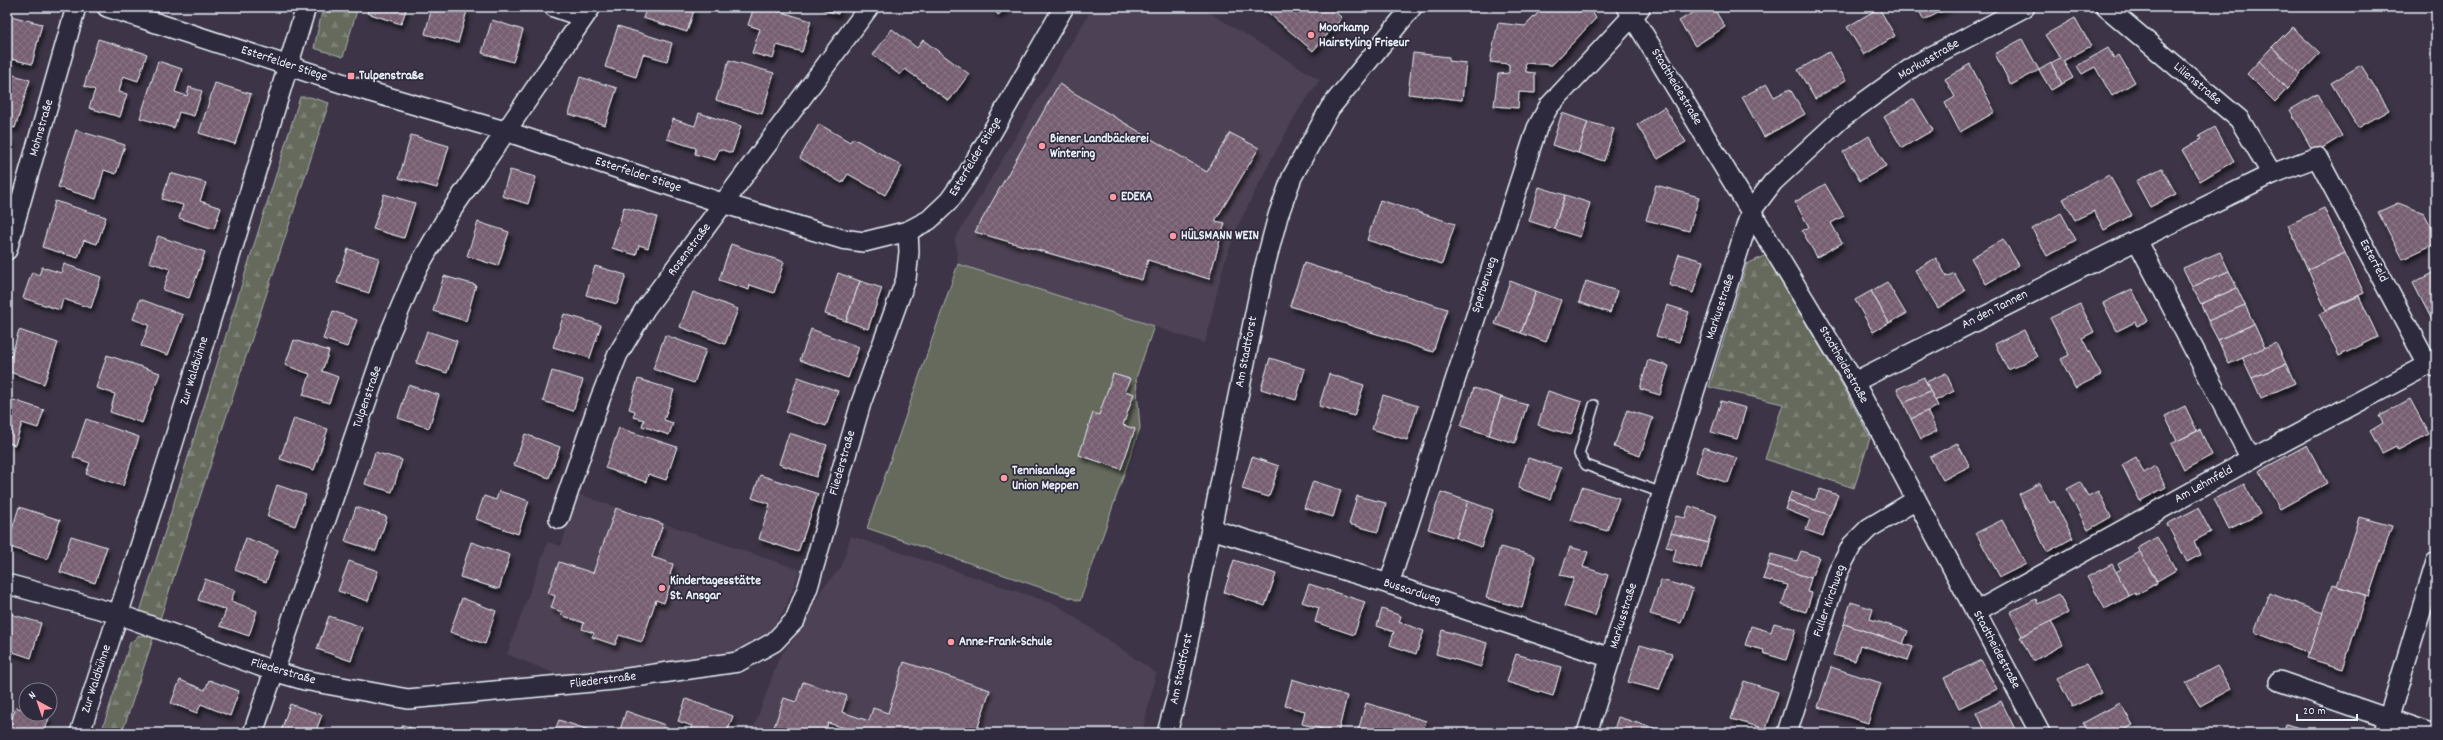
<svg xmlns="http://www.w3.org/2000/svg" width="2443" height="740" viewBox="0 0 2443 740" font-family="Dekko,sans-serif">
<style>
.built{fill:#4e4254}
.forest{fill:url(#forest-firs);stroke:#a7aeaa}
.pitch{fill:#666b5d;stroke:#a7aeaa}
.building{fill:url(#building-cross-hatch);stroke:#e8f1f8;filter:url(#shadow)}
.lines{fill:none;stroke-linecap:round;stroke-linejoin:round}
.service-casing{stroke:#e8f1f8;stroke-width:12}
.minor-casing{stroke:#e8f1f8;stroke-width:22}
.service{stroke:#2f2a3d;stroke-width:9}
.minor{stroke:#2f2a3d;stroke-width:19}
.poi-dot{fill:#ff9aa2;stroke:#2f2a3d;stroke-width:1.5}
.labels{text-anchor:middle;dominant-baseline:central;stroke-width:3.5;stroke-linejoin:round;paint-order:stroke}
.poi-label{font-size:13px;font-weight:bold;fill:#e8f1f8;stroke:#2f2a3d;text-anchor:start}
.street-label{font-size:13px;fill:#e8f1f8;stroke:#2f2a3d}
</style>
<defs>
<pattern id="forest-firs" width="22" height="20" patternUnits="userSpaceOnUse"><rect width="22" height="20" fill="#666b5d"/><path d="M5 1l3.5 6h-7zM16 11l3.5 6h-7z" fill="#7c8175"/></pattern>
<pattern id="building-cross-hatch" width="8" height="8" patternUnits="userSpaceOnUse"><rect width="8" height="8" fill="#775f71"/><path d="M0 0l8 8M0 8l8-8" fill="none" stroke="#8a7686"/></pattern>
<filter id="shadow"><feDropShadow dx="2.5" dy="4.5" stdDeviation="2" flood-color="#0009"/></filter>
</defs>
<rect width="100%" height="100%" fill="#3d3547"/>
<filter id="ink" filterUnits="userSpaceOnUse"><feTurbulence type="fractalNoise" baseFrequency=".025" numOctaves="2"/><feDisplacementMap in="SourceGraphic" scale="8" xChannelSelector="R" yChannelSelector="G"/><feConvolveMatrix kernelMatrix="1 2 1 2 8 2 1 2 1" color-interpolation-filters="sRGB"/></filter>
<g filter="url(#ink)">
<g class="built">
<path d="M1093 7H1200L1320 80 1299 109 1270 162 1238 225 1224 263 1205 343 958 264 955 239Z"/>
<path d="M578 494 800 570 786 606 773 628 743 648 728 654 568 679 507 654 548 542 561 546Z"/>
<path d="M851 536 1057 605 1156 673 1142 733H752L779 658 803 626 822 589 841 568Z"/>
</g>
<g class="forest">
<path d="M323 7H358L343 57 314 48Z"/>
<path d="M300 97H310L329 103 160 619 140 612Z"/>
<path d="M1766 255 1844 388 1870 438 1854 488 1765 459 1783 404 1709 387 1747 264Z"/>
<path d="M147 634 154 636 122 733H101L130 643 139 636Z"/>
</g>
<path class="pitch" d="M958 264 1154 326 1136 378 1140 428 1080 601 867 528Z"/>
<g class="building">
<path d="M369 7H407L401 24 367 13Z"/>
<path d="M432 7H454L467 11 458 43 425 34Z"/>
<path d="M647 7H695L687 32 643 18Z"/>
<path d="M754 7H766L811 21 802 52 777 45 773 59 752 53 760 29 748 25Z"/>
<path d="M815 7H840L838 14Z"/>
<path d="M992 7H1008L998 15Z"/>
<path d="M1267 7H1330L1342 18 1313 51 1265 10Z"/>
<path d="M1539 7H1589L1596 18 1552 65 1525 63 1526 72 1535 73V93L1519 92 1518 108 1494 106 1498 74 1509 73V64L1490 62 1498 23 1525 26 1539 12Z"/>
<path d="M1702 7H1713L1725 27 1695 46 1679 21Z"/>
<path d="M1917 7H1950L1924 20Z"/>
<path d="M1879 8 1895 36 1864 55 1847 27Z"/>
<path d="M7 15 42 24 32 64 7 58Z"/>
<path d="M2075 18 2091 46 2063 61 2073 78 2062 84 2051 63 2060 58 2045 35Z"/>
<path d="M492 20 523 30 513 62 482 53Z"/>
<path d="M618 26 672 43 667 61 643 54 636 77 605 67Z"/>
<path d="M2292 27 2320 53 2300 74 2272 47Z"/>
<path d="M892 29 917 48 923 40 969 74 949 101 905 69 900 75 873 55Z"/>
<path d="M98 39 147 54 138 81 123 76 119 92 127 94 120 117 89 108 95 90 84 86Z"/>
<path d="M2022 39 2039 70 2011 85 1995 54Z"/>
<path d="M2272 47 2300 74 2287 89 2259 61Z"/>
<path d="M2108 48 2114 58 2119 55 2135 82 2112 96 2095 67 2082 74 2077 66Z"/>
<path d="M1829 52 1846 80 1815 99 1798 70Z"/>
<path d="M1413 53 1449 57V61L1466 63 1462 100 1408 94Z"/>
<path d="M729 60 774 73 762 114 716 100Z"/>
<path d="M158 61 182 69 175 92 187 96 189 87 202 91 194 116 179 112 174 128 140 118Z"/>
<path d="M2259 61 2287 89 2275 102 2247 74Z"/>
<path d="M2051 63 2062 84 2051 90 2039 70Z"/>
<path d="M1970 64 1995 112 1960 132 1945 103 1955 97 1945 79Z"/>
<path d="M2361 65 2389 110 2358 128 2331 83Z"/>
<path d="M7 73 30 80 15 128 7 126Z"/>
<path d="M580 77 617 88 605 125 569 114Z"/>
<path d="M215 83 251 94 235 144 199 133Z"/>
<path d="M1059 84 1207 172 1230 133 1259 148 1215 221 1225 223 1209 279 1148 260 1142 280 975 232Z"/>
<path d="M1767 84 1774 97 1790 89 1805 114 1764 137 1742 97Z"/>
<path d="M2317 94 2342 136 2314 153 2290 110Z"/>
<path d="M1914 99 1933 130 1902 148 1884 117Z"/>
<path d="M1664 107 1686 142 1658 159 1637 125Z"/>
<path d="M699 113 741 126 732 153 719 149 715 160 695 154 696 148 667 139 673 119 695 126Z"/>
<path d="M1562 113 1588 122 1578 153 1552 145Z"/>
<path d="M1588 122 1614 129 1604 161 1578 153Z"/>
<path d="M819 124 850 142 853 138 902 166 885 195 848 174 842 183 800 158Z"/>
<path d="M2215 127 2234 161 2200 181 2182 150 2201 139 2199 136Z"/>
<path d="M76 130 125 145 116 174 104 170 96 199 58 187Z"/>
<path d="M411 135 449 146 437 188 399 178Z"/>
<path d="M1869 136 1886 166 1860 181 1843 152Z"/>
<path d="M7 138 12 139 7 156Z"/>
<path d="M2162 168 2176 194 2150 207 2136 181Z"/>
<path d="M510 170 536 177 528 204 502 196Z"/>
<path d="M170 173 206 183 200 201 221 208 214 229 179 218 183 205 162 199Z"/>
<path d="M2109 175 2132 215 2104 230 2094 211 2075 220 2063 199Z"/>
<path d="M1825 184 1844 216 1831 223 1842 243 1817 257 1802 231 1809 227 1795 202Z"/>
<path d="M1656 185 1699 197 1689 231 1646 220Z"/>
<path d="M1539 187 1565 195 1554 229 1529 221Z"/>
<path d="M384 194 415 203 404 238 373 229Z"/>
<path d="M1565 195 1590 203 1580 237 1554 229Z"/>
<path d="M1380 200 1455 224 1442 264 1367 240Z"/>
<path d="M55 201 106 217 97 244 84 240 78 258 42 247Z"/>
<path d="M2398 203 2424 213 2436 236V243L2403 259 2378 212Z"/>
<path d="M624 207 657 217 648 248 639 245 636 255 612 248Z"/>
<path d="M2324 208 2345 253 2308 270 2288 225Z"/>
<path d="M2061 213 2076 240 2047 256 2032 229Z"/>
<path d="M478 222 509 232 498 266 467 256Z"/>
<path d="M158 236 205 252 189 298 163 290 170 269 149 262Z"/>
<path d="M2003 239 2019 265 1986 284 1971 258Z"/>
<path d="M731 244 784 262 774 293 750 285 749 290 719 280Z"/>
<path d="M348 249 379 258 369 293 337 283Z"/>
<path d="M2220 252 2229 271 2192 287 2183 268Z"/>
<path d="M2345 253 2364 293 2326 310 2308 270Z"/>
<path d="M1679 254 1703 261 1693 293 1669 285Z"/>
<path d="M1936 258 1947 277 1954 273 1965 291 1938 308 1915 270Z"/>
<path d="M1304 263 1447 309 1433 352 1290 306Z"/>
<path d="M64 264 101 277 91 308 63 299 60 310 23 298 32 272 39 275 42 267 61 273Z"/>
<path d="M595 266 626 275 617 304 586 295Z"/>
<path d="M2229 271 2237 288 2201 304 2192 287Z"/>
<path d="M2436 271V328L2413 283Z"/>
<path d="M838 273 860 281 846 321 825 314Z"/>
<path d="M444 276 476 285 466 321 433 311Z"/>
<path d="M860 281 882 288 868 329 846 321Z"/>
<path d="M1510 281 1536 291 1521 333 1495 324Z"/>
<path d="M1586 281 1617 291 1610 313 1579 302Z"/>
<path d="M1887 282 1906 314 1889 323 1871 291Z"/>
<path d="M2237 288 2245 305 2208 321 2201 304Z"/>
<path d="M2132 289 2148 321 2137 326 2135 322 2117 331 2103 303Z"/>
<path d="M1536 291 1561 300 1546 342 1521 333Z"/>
<path d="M1871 291 1889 323 1873 332 1855 300Z"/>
<path d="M693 292 738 309 725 344 680 327Z"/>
<path d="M2359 296 2378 337 2339 356 2319 314Z"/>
<path d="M140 299 183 315 168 355 141 346 149 325 133 319Z"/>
<path d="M2080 304 2094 332 2082 338 2101 375 2075 388 2061 359 2069 355 2050 318Z"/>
<path d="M1667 305 1689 312 1679 342 1656 336Z"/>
<path d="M2245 305 2254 324 2218 340 2208 321Z"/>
<path d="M333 311 357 320 347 347 323 339Z"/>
<path d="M564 314 601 325 590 358 553 347Z"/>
<path d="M2254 324 2265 348 2229 364 2218 340Z"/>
<path d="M811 329 859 347 848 378 800 360Z"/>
<path d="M19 330 58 343 44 384 7 371Z"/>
<path d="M2024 330 2037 357 2008 370 1995 344Z"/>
<path d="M427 331 457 341 447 373 416 363Z"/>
<path d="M665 335 706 350 694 383 653 369Z"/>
<path d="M294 340 329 351 322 371 338 377 329 403 303 395 310 374 285 365Z"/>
<path d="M2276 343 2286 364 2252 378 2242 357Z"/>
<path d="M107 355 160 373 142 423 110 412 115 394 96 388Z"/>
<path d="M1270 358 1305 369 1296 400 1261 389Z"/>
<path d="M1648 360 1669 366 1660 395 1640 389Z"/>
<path d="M2286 364 2295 383 2261 398 2252 378Z"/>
<path d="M552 371 583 380 573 411 543 401Z"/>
<path d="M1946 373 1954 391 1935 401 1926 382Z"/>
<path d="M1113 374 1130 379 1125 391 1134 394 1123 425 1135 429 1121 469 1079 455 1093 413 1099 415Z"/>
<path d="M1329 374 1364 385 1354 416 1319 406Z"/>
<path d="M798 377 838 391 826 426 786 412Z"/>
<path d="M1924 377 1930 391 1904 403 1897 389Z"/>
<path d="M638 379 674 390 664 420 673 423 669 435 642 426 644 420 633 417 635 411 629 409Z"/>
<path d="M408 385 439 395 429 428 398 418Z"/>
<path d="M1474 388 1501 397 1489 435 1461 426Z"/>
<path d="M1548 391 1582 402 1571 435 1538 425Z"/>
<path d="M1930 391 1938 406 1911 419 1904 403Z"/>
<path d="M1383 395 1418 406 1407 440 1372 429Z"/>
<path d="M1501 397 1527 405 1515 443 1489 435Z"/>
<path d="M7 398 44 410 38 428 22 423 15 445 7 443Z"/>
<path d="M2410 399 2429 434 2398 450 2396 446 2382 453 2370 431 2383 423 2379 416Z"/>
<path d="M1721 401 1746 408 1737 439 1711 432Z"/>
<path d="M2185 406 2197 431 2177 441 2165 416Z"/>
<path d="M1627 410 1653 418 1640 456 1614 447Z"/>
<path d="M1927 411 1937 431 1921 439 1911 419Z"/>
<path d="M294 418 328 429 314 470 280 459Z"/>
<path d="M86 419 139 437 123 486 86 474 90 463 73 457Z"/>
<path d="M619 428 677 447 666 480 648 474 646 482 605 468Z"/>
<path d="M2200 430 2212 455 2184 470 2171 444Z"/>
<path d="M789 433 827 445 816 477 779 464Z"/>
<path d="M525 434 560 447 549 478 514 465Z"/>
<path d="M1957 443 1970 466 1943 480 1930 457Z"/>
<path d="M2307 445 2327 483 2280 509 2259 471Z"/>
<path d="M1704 447 1737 458 1728 483 1696 472Z"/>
<path d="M375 452 402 460 392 492 365 484Z"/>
<path d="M1252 457 1279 466 1269 497 1242 489Z"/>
<path d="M2136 457 2144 473 2155 466 2166 487 2140 501 2122 465Z"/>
<path d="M1528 458 1561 468 1550 499 1518 488Z"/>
<path d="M760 475 818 494 798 552 759 539 770 504 752 498Z"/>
<path d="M1313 481 1341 490 1333 517 1304 508Z"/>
<path d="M2080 482 2088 496 2098 491 2111 517 2088 530 2067 489Z"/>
<path d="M2040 483 2050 503 2054 501 2073 538 2047 552 2019 494Z"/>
<path d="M2244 484 2260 514 2229 529 2214 499Z"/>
<path d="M277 485 306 495 295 526 267 516Z"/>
<path d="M1582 487 1619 498 1607 531 1571 520Z"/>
<path d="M1820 489 1838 495 1830 515 1788 501 1791 492 1815 500Z"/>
<path d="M499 491 529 501 518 534 476 519 484 496 496 500Z"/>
<path d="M1441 492 1468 501 1456 538 1428 529Z"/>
<path d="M1357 496 1386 503 1378 532 1349 524Z"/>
<path d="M1468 501 1493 510 1481 547 1456 538Z"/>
<path d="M1788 501 1830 515 1823 536 1806 530 1810 519 1785 509Z"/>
<path d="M1689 506 1716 515 1708 543 1671 533 1676 516 1685 518Z"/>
<path d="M19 507 60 520 47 559 7 546Z"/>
<path d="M356 507 387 517 376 551 345 541Z"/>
<path d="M616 508 663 524 652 557 673 564 670 575 673 576 664 603 656 600 642 642 619 635 615 645 592 637 594 633 582 629 584 623 561 615 562 612 551 608 555 596 548 593 559 562 593 573Z"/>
<path d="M2198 508 2211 532 2194 541 2200 555 2187 562 2167 524Z"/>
<path d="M2359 517 2392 526 2369 596 2337 586Z"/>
<path d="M2002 520 2026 564 2000 577 1976 533Z"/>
<path d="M1671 533 1708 543 1701 569 1673 561 1676 549 1666 547Z"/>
<path d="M71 536 107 547 95 583 60 572Z"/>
<path d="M2157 537 2176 570 2157 581 2137 548Z"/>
<path d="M246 538 278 550 266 582 235 570Z"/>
<path d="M471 542 510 555 499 589 460 577Z"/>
<path d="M1500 547 1535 556 1522 608 1486 598Z"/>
<path d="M1570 547 1588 552 1583 567 1608 575 1595 616 1564 606 1574 578 1560 575Z"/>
<path d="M1801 551 1819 557 1811 578 1768 565 1771 554 1797 561Z"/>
<path d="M2140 552 2157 583 2136 595 2135 593 2129 596 2116 572 2121 569 2118 564Z"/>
<path d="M1234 560 1276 574 1265 606 1224 592Z"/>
<path d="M349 561 378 571 368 601 338 591Z"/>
<path d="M2112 564 2129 596 2105 609 2087 577Z"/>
<path d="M1768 565 1811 578 1807 592 1812 593 1806 612 1782 605 1788 585 1763 579Z"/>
<path d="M205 579 235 590 231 601 257 611 249 636 220 626 226 610 198 600Z"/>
<path d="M1661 580 1693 589 1681 623 1650 614Z"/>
<path d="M1309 584 1365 602 1354 635 1315 622 1319 608 1302 602Z"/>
<path d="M2332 585 2366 595 2343 669 2307 658Z"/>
<path d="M2269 593 2323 613 2309 653 2254 632Z"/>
<path d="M2059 594 2068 613 2022 636 2010 612 2036 599 2038 604Z"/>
<path d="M462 598 496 611 485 644 450 632Z"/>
<path d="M1851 602 1873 609 1870 619 1908 631 1903 644 1844 624Z"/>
<path d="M1382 609 1401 616 1399 622 1424 631 1416 654 1390 645 1394 632 1377 626Z"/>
<path d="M7 613 41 623 31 658 7 650Z"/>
<path d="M329 616 362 627 351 661 317 649Z"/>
<path d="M2051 621 2063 645 2033 661 2020 637Z"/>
<path d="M1774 623 1796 629 1786 660 1763 653 1764 650 1745 645 1751 626 1771 632Z"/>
<path d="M1844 624 1913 647 1908 660 1860 645 1855 661 1833 655Z"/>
<path d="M1442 630 1487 643 1481 667 1436 654Z"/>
<path d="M1640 645 1672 654 1659 690 1628 682Z"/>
<path d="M1516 654 1561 667 1553 696 1507 682Z"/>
<path d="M1981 660 1997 689 1959 708 1944 678Z"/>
<path d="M904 662 990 690 976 733H854L855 731 828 723 825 733H772L784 698 796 702 803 682 847 696 842 712 869 721 873 708 888 713Z"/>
<path d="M2086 664 2101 693 2072 707 2057 678Z"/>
<path d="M2217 666 2231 689 2200 706 2186 683Z"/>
<path d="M1831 667 1881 683 1868 723 1818 707Z"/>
<path d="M1292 679 1347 696 1338 733 1302 724 1305 711 1285 706Z"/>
<path d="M180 680 205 690 209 680 239 691 230 716 201 704 197 713 171 703Z"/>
<path d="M1744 681 1778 692 1766 729 1731 719Z"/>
<path d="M686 699 733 716 727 733H689L692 726 678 721Z"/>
<path d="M2001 701 2017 733H1986L1977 713Z"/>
<path d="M1366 703 1426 721 1422 733H1368L1358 731Z"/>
<path d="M2120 703 2133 725 2118 733H2088L2083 723Z"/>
<path d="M290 704 322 715 315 733H287L281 731Z"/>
<path d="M16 707 26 711V714H37L49 718 44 733H7Z"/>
<path d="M626 711 665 725 662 733H619Z"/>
<path d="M1618 717 1657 729 1656 733H1613Z"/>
<path d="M559 720 598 733H554Z"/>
<path d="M2286 724 2315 733H2283Z"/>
<path d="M403 725 426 733H399Z"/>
</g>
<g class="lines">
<g class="service-casing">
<path id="service" d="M1594 405 1579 454 1586 465 1662 493"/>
</g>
<g class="minor-casing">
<g id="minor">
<path d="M107 7 360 89 505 131 725 204 842 239 864 242 908 231 929 220 949 201 966 177 1064 7"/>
<path d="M554 7 583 17"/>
<path d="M1627 7 1854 382 2040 733"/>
<path d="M2106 7 2239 119 2272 174"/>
<path d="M2137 240 2251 459"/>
<path d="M7 250 76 7"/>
<path d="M1854 382 2137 240 2272 174 2317 157 2428 365"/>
<path d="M559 519 600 399 618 354 645 309 869 7"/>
<path d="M1211 529 1389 584 1611 658"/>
<path d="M7 584 118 614 273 671 304 680 408 699 614 680 738 662 774 642 795 620 808 587 861 403 906 279 909 252 908 231"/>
<path d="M1389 584 1537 128 1549 106 1640 8"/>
<path d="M1975 612 2251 459 2428 365 2436 368"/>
<path d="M2279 681 2430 733"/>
<path d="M80 733 172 447 306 7"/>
<path d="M253 733 389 335 416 271 447 217 591 7"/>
<path d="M1167 733 1177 696 1264 269 1278 216 1292 177 1330 108 1412 7"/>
<path d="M1587 733 1751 211 1773 182 1842 118 1917 64 2025 7"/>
<path d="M1787 733 1838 572 1852 545 1869 528 1916 500"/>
<path d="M2384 733 2436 562"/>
</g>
</g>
<use href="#service" class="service"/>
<use href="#minor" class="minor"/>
</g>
</g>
<g class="poi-dot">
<circle cx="1311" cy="35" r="4"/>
<rect x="347" y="72" width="8" height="8" rx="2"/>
<circle cx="1042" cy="146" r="4"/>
<circle cx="1113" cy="197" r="4"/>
<circle cx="1173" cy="236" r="4"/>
<circle cx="1004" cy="478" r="4"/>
<circle cx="662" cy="588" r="4"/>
<circle cx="951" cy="642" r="4"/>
</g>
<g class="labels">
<g class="poi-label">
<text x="1319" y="28">Moorkamp<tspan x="1319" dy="15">Hairstyling Friseur</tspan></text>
<text x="359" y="76">Tulpenstraße</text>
<text x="1050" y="139">Biener Landbäckerei<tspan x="1050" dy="15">Wintering</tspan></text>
<text x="1121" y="197">EDEKA</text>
<text x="1181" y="236">HÜLSMANN WEIN</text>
<text x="1012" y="471">Tennisanlage<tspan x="1012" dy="15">Union Meppen</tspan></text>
<text x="670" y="581">Kindertagesstätte<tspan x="670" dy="15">St. Ansgar</tspan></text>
<text x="959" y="642">Anne-Frank-Schule</text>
</g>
<g class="street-label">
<text transform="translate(1929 60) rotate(-30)">Markusstraße</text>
<text transform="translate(284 64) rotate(18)">Esterfelder Stiege</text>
<text transform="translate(2197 84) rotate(40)">Lilienstraße</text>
<text transform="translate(1676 87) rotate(59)">Stadtheidestraße</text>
<text transform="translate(42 128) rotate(-74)">Mohnstraße</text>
<text transform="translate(976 157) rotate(-59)">Esterfelder Stiege</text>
<text transform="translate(638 175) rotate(18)">Esterfelder Stiege</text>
<text transform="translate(690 250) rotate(-53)">Rosenstraße</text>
<text transform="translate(2373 261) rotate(62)">Esterfeld</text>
<text transform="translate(1485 285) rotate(-72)">Sperberweg</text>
<text transform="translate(1721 307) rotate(-72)">Markusstraße</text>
<text transform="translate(1995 310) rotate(-27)">An den Tannen</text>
<text transform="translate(1247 352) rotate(-79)">Am Stadtforst</text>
<text transform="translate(1843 365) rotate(60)">Stadtheidestraße</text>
<text transform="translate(195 371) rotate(-73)">Zur Waldbühne</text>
<text transform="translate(368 397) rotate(-71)">Tulpenstraße</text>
<text transform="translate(843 463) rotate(-74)">Fliederstraße</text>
<text transform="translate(2204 485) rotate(-29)">Am Lehmfeld</text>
<text transform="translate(1412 592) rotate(18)">Bussardweg</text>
<text transform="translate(1830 601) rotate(-71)">Fuller Kirchweg</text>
<text transform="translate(1624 616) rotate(-73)">Markusstraße</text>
<text transform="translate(1996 650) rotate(62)">Stadtheidestraße</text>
<text transform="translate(1182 669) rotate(-78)">Am Stadtforst</text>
<text transform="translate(283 672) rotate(16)">Fliederstraße</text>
<text transform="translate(97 679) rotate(-72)">Zur Waldbühne</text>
<text transform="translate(603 681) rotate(-7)">Fliederstraße</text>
</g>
</g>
<rect width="2443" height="740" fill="none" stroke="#2f2a3d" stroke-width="24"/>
<rect x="12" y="12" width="2419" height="716" fill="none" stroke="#e8f1f8" stroke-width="1.5" filter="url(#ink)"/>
<g transform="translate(38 702) rotate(320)"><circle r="19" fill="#2f2a3d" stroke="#797a88"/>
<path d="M0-3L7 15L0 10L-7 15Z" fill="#ff9aa2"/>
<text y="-6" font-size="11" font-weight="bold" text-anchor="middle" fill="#e8f1f8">N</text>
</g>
<path d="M2297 714v6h60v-6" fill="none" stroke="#e8f1f8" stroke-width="2"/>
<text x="2303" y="714" font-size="12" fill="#e8f1f8" stroke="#2f2a3d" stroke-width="3" paint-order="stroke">20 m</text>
</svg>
